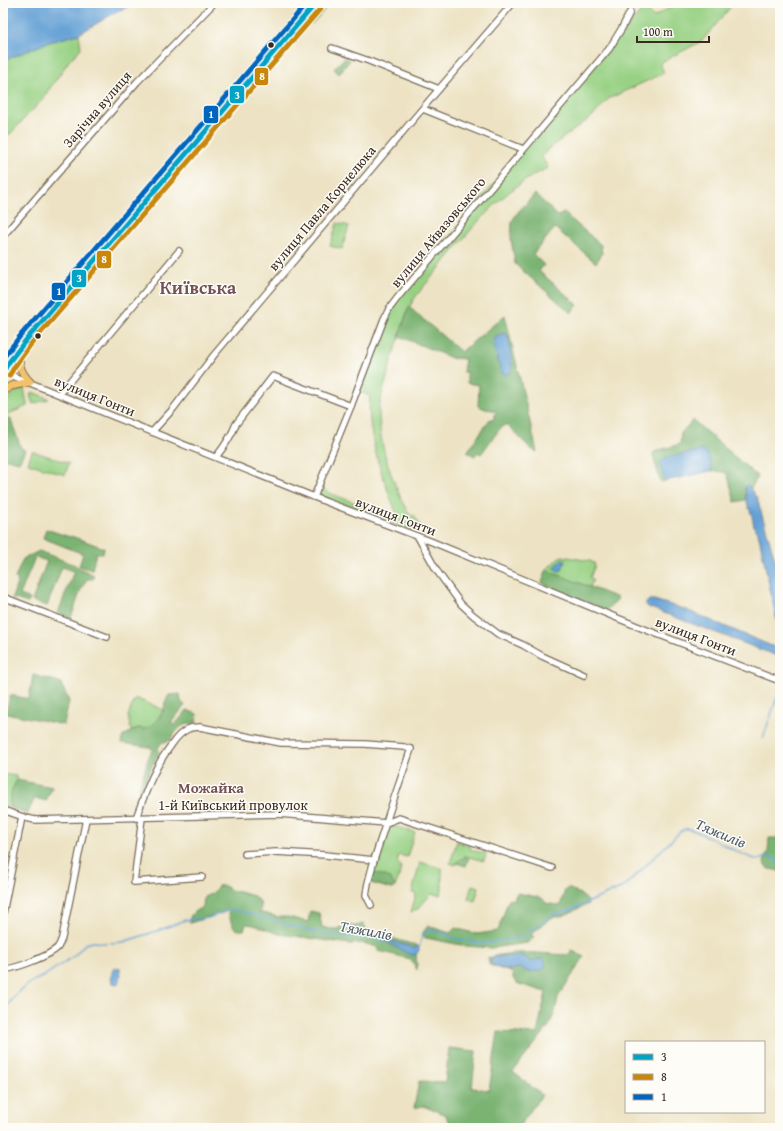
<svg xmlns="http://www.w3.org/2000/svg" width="783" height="1131" viewBox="0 0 783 1131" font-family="'Gentium Book Plus',serif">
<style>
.green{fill:#98d184;stroke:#6a7e51}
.forest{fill:#7ab372;stroke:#5a6e48;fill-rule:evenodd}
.water{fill:#65a1d6;stroke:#50667a}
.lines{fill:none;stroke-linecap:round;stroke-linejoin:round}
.stream{stroke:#65a1d6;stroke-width:1.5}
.minor-casing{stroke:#796b58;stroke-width:8}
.major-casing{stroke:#796b58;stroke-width:9}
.minor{stroke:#fff;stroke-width:5.5}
.major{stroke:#f2c26a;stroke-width:7}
.bus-1-casing{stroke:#fdfcf7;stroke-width:8}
.bus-2-casing{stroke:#fdfcf7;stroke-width:8}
.bus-3-casing{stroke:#fdfcf7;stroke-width:8}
.bus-1{stroke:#03a3c5;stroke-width:5}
.bus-2{stroke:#c88708;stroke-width:5}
.bus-3{stroke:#0065bd;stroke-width:5}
.bus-dot{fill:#3b2a1e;stroke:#fdfcf7;stroke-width:1.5}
.labels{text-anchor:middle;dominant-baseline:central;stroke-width:3;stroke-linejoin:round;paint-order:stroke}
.street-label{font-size:14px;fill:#3b2a1e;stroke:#fdfcf7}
.neighbourhood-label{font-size:15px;font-weight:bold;fill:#745157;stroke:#fdfcf7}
.water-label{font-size:15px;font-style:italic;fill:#4c5a68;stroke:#fdfcf7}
.district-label{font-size:18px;font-weight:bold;fill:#745157;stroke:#fdfcf7}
.line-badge{stroke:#fdfcf7;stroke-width:1.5}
.badge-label{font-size:11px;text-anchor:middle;font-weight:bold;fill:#fff}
</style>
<rect width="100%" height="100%" fill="#fdfcf7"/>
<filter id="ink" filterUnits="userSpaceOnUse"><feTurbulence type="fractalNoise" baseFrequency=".025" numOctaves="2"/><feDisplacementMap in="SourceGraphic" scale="8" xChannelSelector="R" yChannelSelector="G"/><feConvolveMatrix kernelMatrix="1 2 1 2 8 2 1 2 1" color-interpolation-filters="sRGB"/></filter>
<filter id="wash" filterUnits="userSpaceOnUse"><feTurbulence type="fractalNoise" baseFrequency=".012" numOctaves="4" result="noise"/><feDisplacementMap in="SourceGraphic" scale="16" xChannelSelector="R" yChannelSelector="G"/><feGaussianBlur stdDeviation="0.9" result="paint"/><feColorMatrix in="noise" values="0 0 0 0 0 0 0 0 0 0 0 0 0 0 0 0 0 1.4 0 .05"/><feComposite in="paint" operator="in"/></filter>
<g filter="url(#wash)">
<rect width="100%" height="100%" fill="#ede3c4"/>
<g class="green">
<path d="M323 3H330L312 24 308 21Z"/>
<path d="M680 3H734L702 41 660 63 664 73 608 99 594 115 548 149 542 157 548 168C503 188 472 228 442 265 431 279 418 291 410 306 405 313 404 324 401 332 395 348 390 364 386 381 383 391 380 400 379 410 379 448 393 485 411 517L414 515 421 527 418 531 415 532 318 494 322 484 324 489 327 492 394 518 396 512C382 476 366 435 370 396L357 391 389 309 523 149 644 8 654 17 669 8Z"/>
<path d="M79 34 81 48 69 61 41 101 11 133 3 139V61L46 43Z"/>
<path d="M275 59 276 63 241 104 234 106Z"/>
<path d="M337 223 349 226 342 249 330 246Z"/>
<path d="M15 361 16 362V366L19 375 12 373 10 370Z"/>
<path d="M24 388 27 404V406L4 416C7 402 8 392 24 388Z"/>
<path d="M32 392 48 398 49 399 33 404 30 395Z"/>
<path d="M32 451 69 463 65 475 28 463Z"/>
<path d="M562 556 590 561 594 563 595 565 590 578 593 579 590 588 546 570 558 558Z"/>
<path d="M135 698 164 710C159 716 153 728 144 729 142 729 140 728 138 728L131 732 128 716Z"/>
<path d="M3 774 16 776V780H17L12 790 9 807 3 805Z"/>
<path d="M393 826 415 832 407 857 399 855 397 862 401 866C400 873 398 884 392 889L371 883 375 860 386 829H389Z"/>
<path d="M457 841 471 846 470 849 482 853 483 850 485 851 486 854 484 861 465 856 464 859 457 862 456 865 450 863Z"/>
<path d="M420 862 441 868 442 870V890L440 895 431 894 419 908 411 912 416 894 412 893Z"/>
<path d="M472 885 479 887 475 901 468 899Z"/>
</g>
<g class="forest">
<path d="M344 58 350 60 339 74 334 69Z"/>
<path d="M535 194 558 216 564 213 601 245 602 254 596 263 555 228 533 254 544 265 539 271 578 305 571 313 515 264 511 239 512 221 518 212Z"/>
<path d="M409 307 461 352 505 315 537 452 531 449 507 425 502 426 481 454 477 452 475 456 467 452 490 419 493 420 496 412 489 409 488 410 478 406 479 385 467 383V373L463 372 465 359 454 358V359L399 336Z"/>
<path d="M10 417 21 448 25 450 19 462 3 458V420Z"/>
<path d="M693 420 758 477 751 488 747 484 745 486 746 500 735 502 728 476 724 472 711 471 712 469 664 479 665 481 662 482 660 481 653 455 654 452 680 444 681 433Z"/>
<path d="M46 529 70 537 71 536 104 548 103 554 96 553 92 570 79 566 83 554 43 538Z"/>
<path d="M39 551 75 565 79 568 94 575 93 579H87L81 589 71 618 58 613 74 571 62 567 47 606 32 601 47 561 35 557 20 595 30 599 28 603 12 598 18 580 15 578 23 559Z"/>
<path d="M546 570 618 598 617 600 606 610 542 583Z"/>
<path d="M33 675 60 682 69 701 64 725 6 713 10 695 29 699Z"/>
<path d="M180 694 181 702 185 705 171 723 175 725 187 710 197 714 196 723C179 723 178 730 168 742H162L158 748 159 752 149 772 143 790 139 788 149 756 153 749 149 747 121 743 123 736 138 728 145 729 150 726 157 720 164 710 165 702 169 695Z"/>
<path d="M17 780 52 787 46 801 35 798 28 813 9 807 12 790Z"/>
<path d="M769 838H780V871L769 869 765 866 764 862 768 851Z"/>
<path d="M465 856 469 857 466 866 456 863 461 858 464 859Z"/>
<path d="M372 872 391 878 392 882 396 886 392 889 371 883Z"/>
<path d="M223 885 231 890 254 896 260 902 261 908 259 912 278 917H288L308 922 310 911 319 913 322 927 331 929H339L343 924 355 926 364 924 367 932 373 934 382 935 418 946 419 950 416 952 417 970 411 959 378 951 377 947 363 943 350 944 279 934 254 925 246 924 244 930C231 932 231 920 228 911L190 923C188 914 196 910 203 907L204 897 213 893 218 886Z"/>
<path d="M568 888 580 894 588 901V904L565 915 551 918 531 934 534 937 527 943 491 948 466 946 421 937 424 931 428 926 450 933 455 928 477 934 498 931 508 901 510 899 514 900 516 894 518 893 542 898 546 903 560 906 565 890Z"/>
<path d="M571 950 584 957 558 997 555 1012 549 1026 513 1072 542 1095 518 1128H450L446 1115 423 1106 414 1108 419 1081 445 1082 449 1048 476 1051 472 1088 489 1090 498 1032 537 1034 546 992 516 983 513 978V973L489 965 488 958C514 949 543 954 570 955ZM496 956H523L526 957 529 962 535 961 524 970 522 968C518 968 516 969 512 970 505 971 496 968 491 964L490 960Z"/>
</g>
<g class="water">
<path d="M3 3H136L111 15 79 34 46 43 3 61Z"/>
<path d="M504 333 508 336 512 364V368L510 373 505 375 501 372 493 342 496 336Z"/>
<path d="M702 450C710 452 710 462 712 469L711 471 665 481 664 479 660 464 664 458Z"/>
<path d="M747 484 757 498 780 576V636L758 532 754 527 752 516 746 500 745 486Z"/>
<path d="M562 559 565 561 562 570 560 571 555 569V567Z"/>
<path d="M649 600H654L684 609 774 647 778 648 780 645V657L648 607 646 605V603Z"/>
<path d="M385 941H392L414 948 418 946 419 950 416 955H410Z"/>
<path d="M509 956H524L531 962 541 958 544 960 546 966 543 969 539 971 529 972 519 968 509 970 500 968 491 963 490 959 496 957Z"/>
<path d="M114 968H120C121 973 122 981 117 984L113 983C110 980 111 972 114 968Z"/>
</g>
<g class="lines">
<g class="stream">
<path d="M763 738 780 689"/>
<path d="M111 943 123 942 157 931 185 920 208 918 224 912 233 910 243 912 318 933 377 939 386 942"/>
<path d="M419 948 422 936 425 932 430 930 443 933 455 939 479 943H488L523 937 552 915 568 911 614 891 625 886 679 833C681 831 684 829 687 829 692 829 698 832 702 834 721 842 740 856 759 860L766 857H773L780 866"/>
<path d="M3 1011 14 997 21 990 33 981 44 976 75 955 85 944 93 942 106 943"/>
</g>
</g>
</g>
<g filter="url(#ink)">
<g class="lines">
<g class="minor-casing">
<g id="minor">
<path d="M332 48 369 61 439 89"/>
<path d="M423 109 523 149"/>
<path d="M3 236 137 82 214 3"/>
<path d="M3 372 324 501 430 541 644 629 780 681"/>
<path d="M59 394 179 251"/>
<path d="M152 432 173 409 214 355 439 89 513 3"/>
<path d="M216 457C224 447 231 437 236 424L273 376 351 406"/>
<path d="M314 497 351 406 384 319 389 309 399 296 609 49 622 28 630 12"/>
<path d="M418 537 437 571 461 604 473 615 498 634 523 645 542 656 584 675"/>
<path d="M3 597 107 637"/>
<path d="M3 810 26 818 35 820 279 814 386 823 399 818 552 868"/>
<path d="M136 818C146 791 154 767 172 744 176 738 182 732 188 729 192 727 196 727 200 727L281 743 365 744 404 747 411 749 390 810 374 860 368 883 366 895 371 905"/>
<path d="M142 818 134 882 202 877"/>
<path d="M245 854 276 852 325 855 374 860"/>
<path d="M3 913 22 817"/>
<path d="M3 969C14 970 51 955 58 947 60 944 61 941 62 938L86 819"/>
</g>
</g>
<g class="major-casing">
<g id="major">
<path d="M3 372 9 362 26 340 316 3"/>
<path d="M3 391 11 386 30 382C19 371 19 364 19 348"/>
</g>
</g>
<use href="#minor" class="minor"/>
<use href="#major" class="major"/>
<g class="bus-1-casing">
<path id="bus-1" d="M3 372 9 362 26 340 316 3"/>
</g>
<g class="bus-2-casing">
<path id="bus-2" d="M9 376 15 366 31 344 321 8"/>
</g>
<g class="bus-3-casing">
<path id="bus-3" d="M3 358 21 335 307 3"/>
</g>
<use href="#bus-1" class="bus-1"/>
<use href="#bus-2" class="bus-2"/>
<use href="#bus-3" class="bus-3"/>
</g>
</g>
<g class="bus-dot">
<circle cx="271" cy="45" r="3.5"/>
<circle cx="38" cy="336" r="3.5"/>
</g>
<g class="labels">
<g class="street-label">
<text transform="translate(97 109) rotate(-49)">Зарічна вулиця</text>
<text transform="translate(322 208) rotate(-50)">вулиця Павла Корнелюка</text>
<text transform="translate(438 232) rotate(-50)">вулиця Айвазовського</text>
<text transform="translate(95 396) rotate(22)">вулиця Гонти</text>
<text transform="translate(396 516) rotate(21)">вулиця Гонти</text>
<text transform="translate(696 636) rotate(21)">вулиця Гонти</text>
<text x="233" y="805">1-й Київський провулок</text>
</g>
<g class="neighbourhood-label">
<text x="211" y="787">Можайка</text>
</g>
<g class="water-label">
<text transform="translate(721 833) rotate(23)">Тяжилів</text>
<text transform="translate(366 930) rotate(10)">Тяжилів</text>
</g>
<g class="district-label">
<text x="198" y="287">Київська</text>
</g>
</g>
<g class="line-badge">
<rect x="254" y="67" width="15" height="19" rx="4" fill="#c88708"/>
<rect x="229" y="85" width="16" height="19" rx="4" fill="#03a3c5"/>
<rect x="203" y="105" width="16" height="19" rx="4" fill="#0065bd"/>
<rect x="96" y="250" width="16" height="19" rx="4" fill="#c88708"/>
<rect x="71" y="269" width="16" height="19" rx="4" fill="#03a3c5"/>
<rect x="51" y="282" width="15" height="19" rx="4" fill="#0065bd"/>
</g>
<g class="badge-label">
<text x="262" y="80">8</text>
<text x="237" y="99">3</text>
<text x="211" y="118">1</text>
<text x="104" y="263">8</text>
<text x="79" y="282">3</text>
<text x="59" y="295">1</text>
</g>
<rect width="783" height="1131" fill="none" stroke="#fdfcf7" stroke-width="16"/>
<rect x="625" y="1041" width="140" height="72" fill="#fdfcf7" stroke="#afa8a0"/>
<rect x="633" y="1054" width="20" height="6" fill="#03a3c5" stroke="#afa8a0"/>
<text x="661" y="1061" font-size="12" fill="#3b2a1e">3</text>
<rect x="633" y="1074" width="20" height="6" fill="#c88708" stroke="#afa8a0"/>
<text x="661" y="1081" font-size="12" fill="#3b2a1e">8</text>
<rect x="633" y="1094" width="20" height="6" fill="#0065bd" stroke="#afa8a0"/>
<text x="661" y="1101" font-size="12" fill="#3b2a1e">1</text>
<path d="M637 36v6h72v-6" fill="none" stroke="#3b2a1e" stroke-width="2"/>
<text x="643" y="36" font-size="12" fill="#3b2a1e" stroke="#fdfcf7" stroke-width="3" paint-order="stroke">100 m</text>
</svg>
